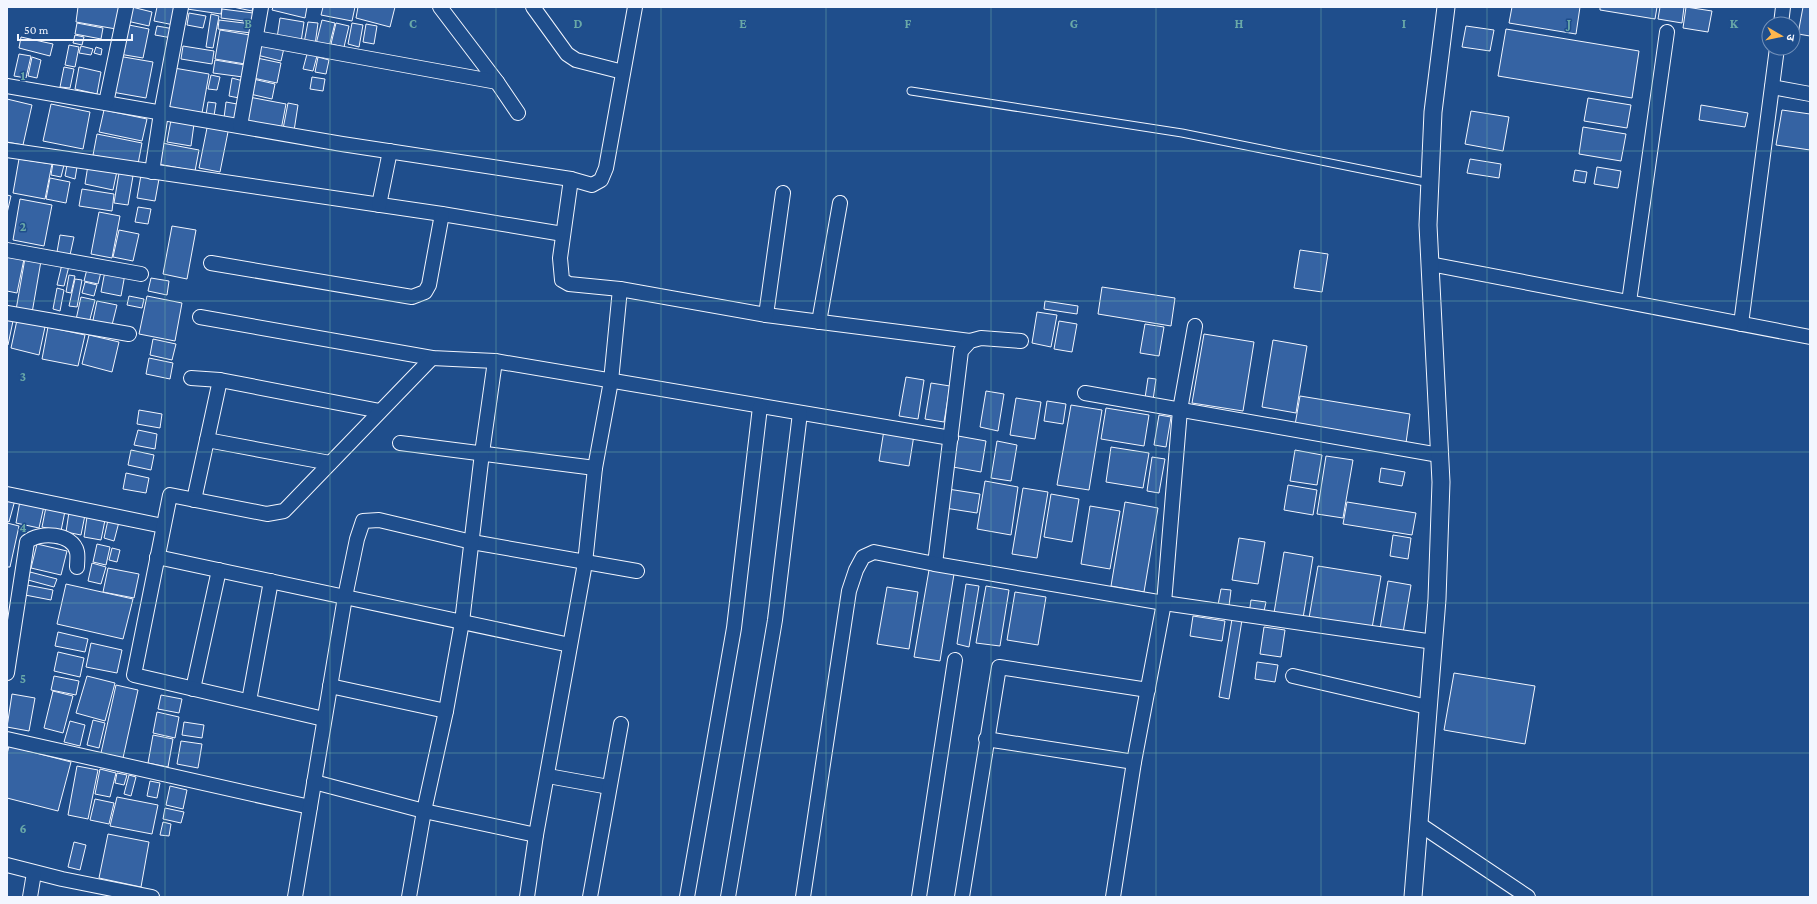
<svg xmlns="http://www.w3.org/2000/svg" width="1817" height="904" viewBox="0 0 1817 904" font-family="'Crimson Pro','Noto Sans Devanagari',serif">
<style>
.building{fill:#3563a3;stroke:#f2f6ff}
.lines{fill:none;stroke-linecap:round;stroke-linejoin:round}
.service-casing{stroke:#f2f6ff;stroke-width:9}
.minor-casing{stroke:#f2f6ff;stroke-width:16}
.tertiary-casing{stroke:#f2f6ff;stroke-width:19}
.service{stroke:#1f4e8c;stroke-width:7}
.minor{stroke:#1f4e8c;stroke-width:14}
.tertiary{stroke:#1f4e8c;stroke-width:17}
.grid{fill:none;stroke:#6aa9a8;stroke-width:1;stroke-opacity:0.55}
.grid-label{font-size:13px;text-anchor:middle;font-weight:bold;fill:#6aa9a8;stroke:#1f4e8c;stroke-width:3;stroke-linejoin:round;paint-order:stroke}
</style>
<rect width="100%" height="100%" fill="#1f4e8c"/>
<g class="building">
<path d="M78 7H120L116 29 76 22Z"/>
<path d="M132 7 152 12 149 26 127 21Z"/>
<path d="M157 7H178L174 25 154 21Z"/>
<path d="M188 7H222L221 14 187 9Z"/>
<path d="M233 7H253L252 11Z"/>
<path d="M273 7H307L305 18 272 10Z"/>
<path d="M323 7H355L352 21 321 15Z"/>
<path d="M358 7H395L390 27 356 18Z"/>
<path d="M1512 7H1580L1576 34 1509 23Z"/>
<path d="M1600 7H1657L1655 19 1600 10Z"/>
<path d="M1660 7H1684L1682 23 1658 19Z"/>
<path d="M1686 7 1712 11 1708 32 1683 28Z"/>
<path d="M1803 7H1810V36L1798 34Z"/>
<path d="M222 9 253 13 252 22 221 18Z"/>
<path d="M189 13 206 16 203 28 187 25Z"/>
<path d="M211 14 219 16 213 48 206 47Z"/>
<path d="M280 18 304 22 301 42 277 38Z"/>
<path d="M219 20 252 24 251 33 218 29Z"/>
<path d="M322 20 335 23 329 47 316 44Z"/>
<path d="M308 22 318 23 315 45 304 43Z"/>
<path d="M77 23 103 28 101 39 75 34Z"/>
<path d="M336 23 349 26 344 47 331 44Z"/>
<path d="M352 23 363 25 359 47 348 44Z"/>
<path d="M124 24 149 29 143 58 119 54Z"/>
<path d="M366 24 377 26 374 44 363 42Z"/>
<path d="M157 26 174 29 172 38 155 35Z"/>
<path d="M1466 26 1494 30 1490 51 1462 47Z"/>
<path d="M1506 29 1639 51 1632 98 1498 76Z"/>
<path d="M220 30 250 35 245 64 215 59Z"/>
<path d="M75 35 84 37 82 45 73 43Z"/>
<path d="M21 37 53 44 50 56 19 48Z"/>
<path d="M260 42 284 48 281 61 257 55Z"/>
<path d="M69 45 79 47 75 67 65 65Z"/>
<path d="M81 46 93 49 91 55 79 53Z"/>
<path d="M183 46 214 51 212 64 181 59Z"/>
<path d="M96 47 102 49 101 55 94 53Z"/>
<path d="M19 54 31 56 26 78 14 76Z"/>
<path d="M307 54 317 56 313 71 303 69Z"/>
<path d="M118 56 153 62 146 98 112 92Z"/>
<path d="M32 57 41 60 37 78 28 76Z"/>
<path d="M318 57 329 60 326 74 315 72Z"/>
<path d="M257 58 281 63 277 83 253 78Z"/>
<path d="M215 60 245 65 243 77 213 73Z"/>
<path d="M64 67 74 69 70 88 60 87Z"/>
<path d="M79 67 101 72 97 94 75 89Z"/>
<path d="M174 68 209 74 202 113 168 108Z"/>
<path d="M211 75 220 77 217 90 208 89Z"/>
<path d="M312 77 325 79 323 91 310 89Z"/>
<path d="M232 78 243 81 239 98 229 96Z"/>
<path d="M253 79 275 84 272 99 250 94Z"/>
<path d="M249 97 286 104 281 130 244 123Z"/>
<path d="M1588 98 1631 105 1627 128 1584 121Z"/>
<path d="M7 99 32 105 23 145 7 142Z"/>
<path d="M208 102 216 103 214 116 206 115Z"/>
<path d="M226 102 237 104 235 120 224 118Z"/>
<path d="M288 103 298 105 294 131 283 129Z"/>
<path d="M51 104 90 112 83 149 43 141Z"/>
<path d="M1701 105 1748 113 1745 127 1699 120Z"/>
<path d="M104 110 147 119 142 141 99 132Z"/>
<path d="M1782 110 1810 114V150L1776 145Z"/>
<path d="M1471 111 1509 117 1503 151 1465 144Z"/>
<path d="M171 120 194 124 191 146 167 142Z"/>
<path d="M208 123 229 127 220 172 199 168Z"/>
<path d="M1583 127 1626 134 1621 161 1579 154Z"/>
<path d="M97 134 142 143 138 164 93 155Z"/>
<path d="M162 143 199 150 195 171 158 164Z"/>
<path d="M19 159 52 164 45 199 13 193Z"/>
<path d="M1470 159 1501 164 1499 178 1467 173Z"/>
<path d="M53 163 64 165 61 177 51 175Z"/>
<path d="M67 165 77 167 75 179 65 176Z"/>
<path d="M88 165 117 171 113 190 85 184Z"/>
<path d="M1597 167 1621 171 1618 188 1594 184Z"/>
<path d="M1575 170 1587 172 1585 183 1573 181Z"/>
<path d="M119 173 133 176 128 205 114 203Z"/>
<path d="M141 175 159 179 155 201 137 198Z"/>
<path d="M50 178 70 182 66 203 46 199Z"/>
<path d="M82 189 114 194 112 211 79 206Z"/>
<path d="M7 195 11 196 7 213Z"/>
<path d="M20 199 52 205 44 246 13 240Z"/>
<path d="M138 207 151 209 148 224 135 222Z"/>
<path d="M99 212 120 216 112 258 91 254Z"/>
<path d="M172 226 196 230 187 279 163 274Z"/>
<path d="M119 230 139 234 133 261 113 257Z"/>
<path d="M60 235 74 237 70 255 57 252Z"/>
<path d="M1300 250 1328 254 1322 292 1294 288Z"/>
<path d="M7 256 24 259 17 293 7 291Z"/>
<path d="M25 258 41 261 32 313 16 310Z"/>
<path d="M62 264 69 266 64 286 57 285Z"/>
<path d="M87 269 101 272 98 284 84 281Z"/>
<path d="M105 271 125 274 121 296 101 292Z"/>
<path d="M69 275 75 276 71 293 66 292Z"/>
<path d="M151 278 169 281 167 295 148 291Z"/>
<path d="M75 279 82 280 77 307 69 306Z"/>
<path d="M85 282 97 285 94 296 82 293Z"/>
<path d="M1102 287 1175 298 1171 326 1098 314Z"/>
<path d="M57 288 64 290 60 311 53 309Z"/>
<path d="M129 296 144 299 142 308 127 305Z"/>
<path d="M147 296 182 303 175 341 139 334Z"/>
<path d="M81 297 95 300 88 327 75 324Z"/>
<path d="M97 301 117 305 111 329 92 325Z"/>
<path d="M1045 301 1078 306 1077 314 1044 309Z"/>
<path d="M1037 312 1057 315 1051 347 1032 343Z"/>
<path d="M7 320 13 321 8 345H7Z"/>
<path d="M17 320 45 327 39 355 11 348Z"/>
<path d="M1059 321 1077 324 1072 352 1054 349Z"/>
<path d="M1145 324 1164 327 1159 356 1140 353Z"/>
<path d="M48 327 85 335 78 366 42 359Z"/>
<path d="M1204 334 1254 342 1243 411 1192 403Z"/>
<path d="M89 335 119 342 112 372 82 364Z"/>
<path d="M153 339 176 344 172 360 150 355Z"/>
<path d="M1273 340 1307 346 1296 413 1262 407Z"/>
<path d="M149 358 173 363 170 379 146 374Z"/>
<path d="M906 377 924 380 918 419 899 416Z"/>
<path d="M1148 378 1156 379 1153 400 1145 398Z"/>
<path d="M931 383 950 386 944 422 925 419Z"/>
<path d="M986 391 1004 394 998 431 980 427Z"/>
<path d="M1300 396 1410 414 1406 443 1295 425Z"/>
<path d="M1016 398 1041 402 1035 439 1010 435Z"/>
<path d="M1047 401 1066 404 1063 424 1044 421Z"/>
<path d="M1071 405 1102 410 1089 490 1057 485Z"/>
<path d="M1106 408 1149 415 1144 446 1101 439Z"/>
<path d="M139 410 162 414 160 428 137 424Z"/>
<path d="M1159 415 1171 417 1166 447 1154 445Z"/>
<path d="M138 430 157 434 155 449 134 445Z"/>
<path d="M884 430 914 435 909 466 879 461Z"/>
<path d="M958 436 986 441 981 472 953 467Z"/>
<path d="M997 441 1017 445 1011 481 991 478Z"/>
<path d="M1111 447 1149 453 1143 488 1106 482Z"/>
<path d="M131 450 154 455 151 470 128 465Z"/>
<path d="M1295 450 1322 455 1317 485 1290 481Z"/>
<path d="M1326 456 1353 460 1343 518 1317 514Z"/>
<path d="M1152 457 1165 459 1159 493 1147 491Z"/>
<path d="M1381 468 1405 472 1402 486 1379 482Z"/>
<path d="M126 473 149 478 146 493 123 489Z"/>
<path d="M985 481 1018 487 1011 535 977 529Z"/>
<path d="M1288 485 1317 490 1313 515 1284 510Z"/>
<path d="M1023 488 1048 492 1037 558 1012 554Z"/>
<path d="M948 489 980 494 977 513 945 508Z"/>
<path d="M1051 494 1079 499 1072 542 1044 537Z"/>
<path d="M7 499 15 500 9 522 7 521Z"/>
<path d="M20 501 44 506 39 528 16 523Z"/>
<path d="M1125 502 1158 508 1144 592 1111 586Z"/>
<path d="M1347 502 1416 513 1412 535 1343 524Z"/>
<path d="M1090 506 1120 511 1110 569 1081 564Z"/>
<path d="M46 507 65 511 61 531 42 527Z"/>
<path d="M69 512 85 515 81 535 66 532Z"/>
<path d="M87 517 105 520 101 540 84 537Z"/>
<path d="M108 520 119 522 114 541 104 538Z"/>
<path d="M7 523 19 526 10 567H7Z"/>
<path d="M1393 535 1411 538 1408 559 1390 556Z"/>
<path d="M1239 538 1265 542 1258 584 1232 580Z"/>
<path d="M37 544 67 551 61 575 31 568Z"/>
<path d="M97 544 110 547 106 565 93 562Z"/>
<path d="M112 548 120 550 117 562 109 560Z"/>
<path d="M1284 552 1313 557 1303 618 1274 613Z"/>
<path d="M92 563 106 567 101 584 88 581Z"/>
<path d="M1318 566 1381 576 1372 628 1309 618Z"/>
<path d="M108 568 139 574 134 598 103 592Z"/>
<path d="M929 570 954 574 940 661 914 657Z"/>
<path d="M30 572 57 579 54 587 28 580Z"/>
<path d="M1388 581 1411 585 1403 633 1380 629Z"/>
<path d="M66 584 133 599 123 639 57 624Z"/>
<path d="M966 584 979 586 969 647 957 644Z"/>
<path d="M27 585 53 590 51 600 25 595Z"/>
<path d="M986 586 1009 590 1000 646 976 643Z"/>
<path d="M887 587 918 592 909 649 877 644Z"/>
<path d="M1221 589 1231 590 1229 606 1218 605Z"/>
<path d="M1015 592 1046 597 1038 645 1007 640Z"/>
<path d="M1251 600 1266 602 1263 616 1249 614Z"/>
<path d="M1193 616 1225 621 1222 641 1190 636Z"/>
<path d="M1232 619 1242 620 1229 699 1219 697Z"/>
<path d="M1264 627 1285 630 1281 657 1260 654Z"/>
<path d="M58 632 88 639 85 652 55 646Z"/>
<path d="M91 643 122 650 117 673 86 667Z"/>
<path d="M58 652 84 658 80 677 54 671Z"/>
<path d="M1257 662 1278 665 1275 682 1255 679Z"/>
<path d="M1454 673 1535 686 1525 744 1444 730Z"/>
<path d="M54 676 79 681 76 695 51 690Z"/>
<path d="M87 676 115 683 105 721 76 713Z"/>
<path d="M116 685 138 690 123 758 101 753Z"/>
<path d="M53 691 73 696 63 733 44 728Z"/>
<path d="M12 694 35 698 29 731 7 727Z"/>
<path d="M161 695 182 699 179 713 158 709Z"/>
<path d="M157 712 179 717 175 738 153 733Z"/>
<path d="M93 720 105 723 99 748 87 745Z"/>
<path d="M70 721 85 725 80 746 64 742Z"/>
<path d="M184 722 204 725 202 738 182 735Z"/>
<path d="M153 735 173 739 168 767 148 763Z"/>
<path d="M181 741 202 744 198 768 177 764Z"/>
<path d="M9 746 71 762 58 811 7 798V754Z"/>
<path d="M77 766 98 770 88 819 68 815Z"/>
<path d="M100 769 116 773 110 797 95 794Z"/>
<path d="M117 773 127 775 124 785 115 783Z"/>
<path d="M129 775 136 777 131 796 124 794Z"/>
<path d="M150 781 160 783 157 798 147 796Z"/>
<path d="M170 786 187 790 183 809 166 805Z"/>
<path d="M117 797 158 805 152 834 110 826Z"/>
<path d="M95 799 114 803 109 824 90 820Z"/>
<path d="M165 808 184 812 181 823 163 819Z"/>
<path d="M163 822 171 824 169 836 160 835Z"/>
<path d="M108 834 149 842 141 887 99 878Z"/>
<path d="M74 842 86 845 80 870 68 867Z"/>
</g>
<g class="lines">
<g class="service-casing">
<path id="service" d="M911 91 1182 133 1430 183"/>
</g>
<g class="minor-casing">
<g id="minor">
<path d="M440 7 497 82 518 113"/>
<path d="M533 7 567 54 576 60 623 72"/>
<path d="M1781 24 1783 7"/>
<path d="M256 38 497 82"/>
<path d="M7 86 342 144 571 179 592 185 601 180 606 168 635 7"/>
<path d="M1772 87 1810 94"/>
<path d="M106 103 126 7"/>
<path d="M240 126 261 7"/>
<path d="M7 150 442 214 563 234"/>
<path d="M152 172 161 113 181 7"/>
<path d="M571 179 560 258 562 280 569 284 620 289 766 315 970 341"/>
<path d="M379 205 390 151"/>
<path d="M7 250 141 274"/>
<path d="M211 263 412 297 425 292 429 285 442 214"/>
<path d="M1430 264 1810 337"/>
<path d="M1629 302 1667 32"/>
<path d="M7 313 129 334"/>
<path d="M766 315 783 193"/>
<path d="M200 317 432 358 495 361 951 438"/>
<path d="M819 322 840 203"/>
<path d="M1741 324 1777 48"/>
<path d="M191 378 220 380 380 411"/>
<path d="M1085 393 1439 455"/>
<path d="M207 440 330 463"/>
<path d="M400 443 595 468"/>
<path d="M7 494 163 526"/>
<path d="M194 500 220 380"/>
<path d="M157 557 570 645"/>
<path d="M935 564 961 351 970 341 981 338 1021 341"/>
<path d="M7 673 27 542C39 531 73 533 77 552 78 556 77 563 77 567"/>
<path d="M1293 676 1428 707"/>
<path d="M330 686 446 711"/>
<path d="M193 689 219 570"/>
<path d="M249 701 271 581"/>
<path d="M324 719 134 675 170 495 267 514 284 511 432 358"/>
<path d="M7 739 310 807"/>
<path d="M986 739 1134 762"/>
<path d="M548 776 609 787"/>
<path d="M314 782 424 811 536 835"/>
<path d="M1419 824 1528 897"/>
<path d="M7 865 62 879 152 897"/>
<path d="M30 897 34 873"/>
<path d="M295 897 345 597 357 539 363 521 379 520 472 542 637 571"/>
<path d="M409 897 424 811 446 711 462 622 482 453 495 361"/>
<path d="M527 897 536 835 585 563 595 468 611 381 620 289"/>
<path d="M590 897 621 724"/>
<path d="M687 897 734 628 760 407"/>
<path d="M728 897 775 620 800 413"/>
<path d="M803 897 849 591 856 570 863 557 874 552 935 564 1164 603 1434 642"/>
<path d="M919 897 955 660"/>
<path d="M962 897 999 667 1148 690"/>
<path d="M1113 897 1134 762 1164 603 1180 410 1195 326"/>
</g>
</g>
<g class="tertiary-casing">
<path id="tertiary" d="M1413 897 1437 599 1441 482 1428 225 1433 112 1446 7"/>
</g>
<use href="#service" class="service"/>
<use href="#minor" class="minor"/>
<use href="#tertiary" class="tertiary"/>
</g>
<path class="grid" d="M165 7V897M330 7V897M496 7V897M661 7V897M826 7V897M991 7V897M1156 7V897M1321 7V897M1487 7V897M1652 7V897M7 151H1810M7 301H1810M7 452H1810M7 603H1810M7 753H1810"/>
<g class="grid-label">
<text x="248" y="28">B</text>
<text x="413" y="28">C</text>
<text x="578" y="28">D</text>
<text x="743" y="28">E</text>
<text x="908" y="28">F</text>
<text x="1074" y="28">G</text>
<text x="1239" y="28">H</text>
<text x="1404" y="28">I</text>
<text x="1569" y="28">J</text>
<text x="1734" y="28">K</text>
<text x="23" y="80">1</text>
<text x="23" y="231">2</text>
<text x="23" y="381">3</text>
<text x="23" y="532">4</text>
<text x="23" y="683">5</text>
<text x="23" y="833">6</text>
</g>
<rect width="1817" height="904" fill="none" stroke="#f2f6ff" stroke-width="16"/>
<g transform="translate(1781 36) rotate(99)"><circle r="19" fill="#1f4e8c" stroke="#7391ba"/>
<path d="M0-3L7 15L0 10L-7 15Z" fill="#ffb74d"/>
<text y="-6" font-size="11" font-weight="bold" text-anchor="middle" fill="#f2f6ff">उ</text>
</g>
<path d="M18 34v6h114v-6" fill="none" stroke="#f2f6ff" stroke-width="2"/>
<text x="24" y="34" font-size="12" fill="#f2f6ff" stroke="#1f4e8c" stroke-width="3" paint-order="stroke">50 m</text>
</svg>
